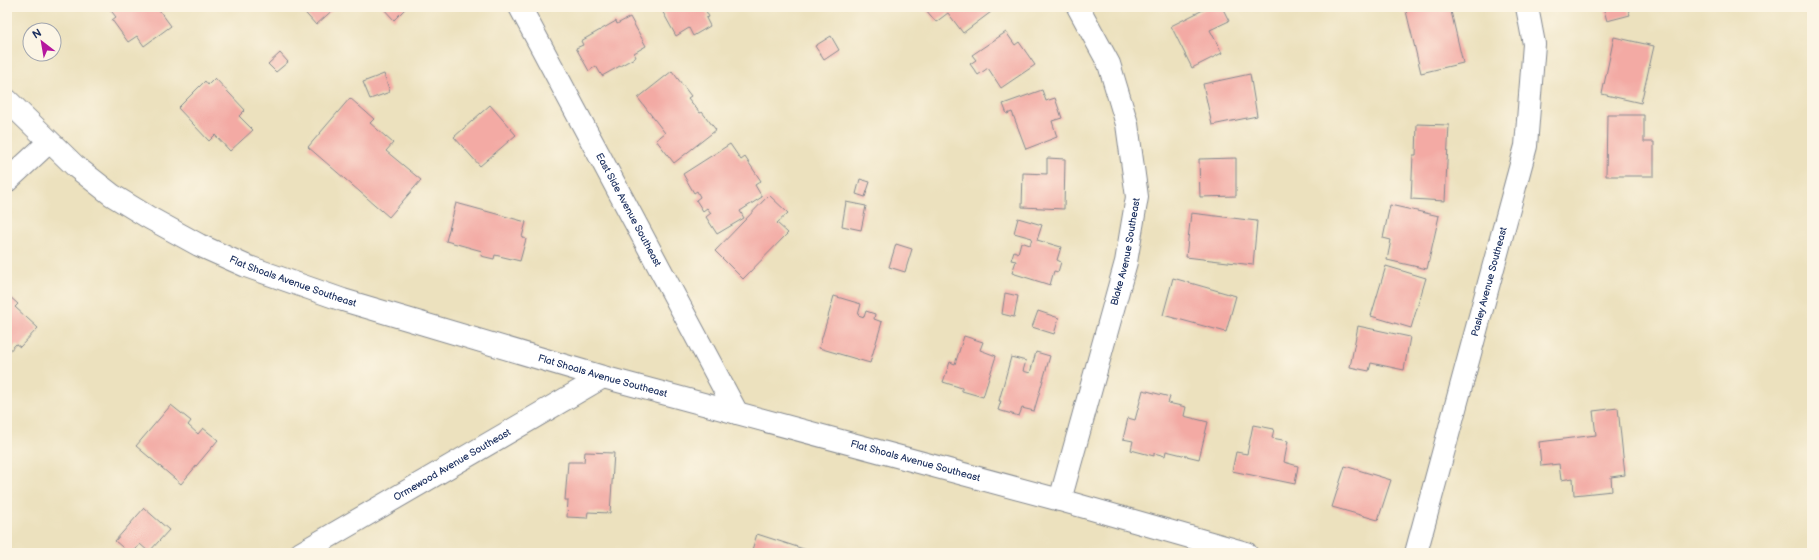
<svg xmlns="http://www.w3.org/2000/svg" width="1819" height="560" viewBox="0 0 1819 560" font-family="'Balsamiq Sans',sans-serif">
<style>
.building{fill:#f3aaa4}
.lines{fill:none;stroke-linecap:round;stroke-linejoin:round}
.minor-casing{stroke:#84888e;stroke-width:24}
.tertiary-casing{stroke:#84888e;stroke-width:24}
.minor{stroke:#fff;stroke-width:22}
.tertiary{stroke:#fff;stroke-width:22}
.labels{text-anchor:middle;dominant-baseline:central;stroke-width:4;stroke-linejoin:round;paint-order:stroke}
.street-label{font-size:10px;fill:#1b2f5e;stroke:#fcf5e5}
</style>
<rect width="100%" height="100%" fill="#fcf5e5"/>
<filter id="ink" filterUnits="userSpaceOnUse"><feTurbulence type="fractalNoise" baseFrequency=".025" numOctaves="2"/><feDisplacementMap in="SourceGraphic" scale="8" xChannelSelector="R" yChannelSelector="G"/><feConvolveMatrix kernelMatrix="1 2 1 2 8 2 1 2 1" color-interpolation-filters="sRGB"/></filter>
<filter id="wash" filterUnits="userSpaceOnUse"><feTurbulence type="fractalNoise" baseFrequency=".012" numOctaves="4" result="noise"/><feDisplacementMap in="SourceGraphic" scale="16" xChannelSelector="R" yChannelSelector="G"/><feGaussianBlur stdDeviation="0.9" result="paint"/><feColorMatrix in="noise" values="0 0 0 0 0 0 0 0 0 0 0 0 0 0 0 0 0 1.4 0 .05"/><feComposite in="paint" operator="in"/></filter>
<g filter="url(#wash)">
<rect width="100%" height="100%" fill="#ece1be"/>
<g id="blocks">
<g class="building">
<path d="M108 7H157L171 26 144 46 137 36 128 42 112 20 116 17Z"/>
<path d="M300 7H336L316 25Z"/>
<path d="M382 7H407L394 20Z"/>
<path d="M660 7H704L709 17 706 18 710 26 693 36 689 28 676 36Z"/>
<path d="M929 7H987L991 12 963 33 948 13 936 22 926 10Z"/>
<path d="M1209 7H1222L1229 21 1210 30 1222 53 1192 68 1171 26Z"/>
<path d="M1405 7H1450L1463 63 1421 73Z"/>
<path d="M1603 7H1627L1630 15 1607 21Z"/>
<path d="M630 17 646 46 634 53 636 57 602 76 596 66 589 71 576 48 583 45 581 41 616 21 617 24Z"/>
<path d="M1006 32 1015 45 1019 42 1035 65 1001 88 988 68 978 75 970 64 976 60 972 55Z"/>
<path d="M831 36 839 50 824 60 815 46Z"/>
<path d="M1614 37 1654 46 1641 103 1602 94Z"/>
<path d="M280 53 288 62 276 72 268 64Z"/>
<path d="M672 71 691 96 688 98 700 113 702 112 716 130 674 163 656 140 665 133 638 98Z"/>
<path d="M384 74 390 92 370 99 363 82Z"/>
<path d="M1250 74 1257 116 1212 125 1203 84Z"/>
<path d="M215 78 245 110 239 116 253 130 230 151 215 135 209 141 178 108 205 81 208 85Z"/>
<path d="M1042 90 1046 101 1055 98 1062 118 1052 121 1057 137 1026 149 1012 112 1007 114 1003 104Z"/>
<path d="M350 98 374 119 370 123 393 143 386 151 421 180 389 217 308 147Z"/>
<path d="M490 105 516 135 480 166 454 137Z"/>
<path d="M1607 115H1644V142H1654V176H1606Z"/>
<path d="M1417 124 1449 125 1445 201 1411 199 1413 155H1416Z"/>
<path d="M730 144 741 160 745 157 761 181 755 185 762 197 740 211 744 218 717 234 706 217 711 213 707 208 703 211 696 200 700 197 697 191 694 193 683 174Z"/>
<path d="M1047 158 1065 159 1064 209 1022 207 1023 173 1047 174Z"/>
<path d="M1236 158V196L1200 197 1199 159Z"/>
<path d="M860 179 870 182 865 197 856 194Z"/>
<path d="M769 195 788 213 777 223 788 233 743 279 715 251Z"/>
<path d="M846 202 866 206 861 230 842 226Z"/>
<path d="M456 203 526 222 522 237 526 239 520 261 495 255 494 259 481 256 482 251 446 241Z"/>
<path d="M1390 205 1439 216 1427 269 1387 260 1391 240 1383 238Z"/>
<path d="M1191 213 1257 221 1253 265 1186 257Z"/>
<path d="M1018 218 1042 225 1037 240 1061 247 1057 260 1061 262 1058 272 1054 271 1050 285 1012 273 1016 261 1011 260 1014 251 1018 253 1021 242 1030 245 1032 238 1014 233Z"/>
<path d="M896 244 912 249 905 272 889 267Z"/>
<path d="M1386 266 1426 278 1411 328 1371 316Z"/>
<path d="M1173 278 1236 296 1226 332 1163 315Z"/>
<path d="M1005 293 1018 296 1014 317 1002 314Z"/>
<path d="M8 295 18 304 15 307 38 328 20 347 16 344 7 354Z"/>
<path d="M834 296 861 304 858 315 864 317 866 311 875 314 874 319 882 322 870 363 819 348Z"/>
<path d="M1038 311 1059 318 1054 334 1032 327Z"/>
<path d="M1358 326 1410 337 1404 370 1371 363 1369 371 1350 367Z"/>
<path d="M964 336 983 342 980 350 996 356 983 397 962 391V388L943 382 950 362 955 364Z"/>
<path d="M1036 352 1050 356 1034 411 1022 408 1019 416 998 410 1001 401H999L1011 357 1026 361 1023 371 1030 373Z"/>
<path d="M1143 390 1170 397 1168 403 1186 407 1184 416 1208 422 1199 459 1166 451 1165 456 1154 453V456L1131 450 1133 441 1123 439 1128 418 1135 420Z"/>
<path d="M171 405 191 421 188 425 198 434 203 428 218 440 181 484 136 446Z"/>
<path d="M1618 408 1625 475 1611 477 1612 491 1574 495 1573 478 1561 480 1559 464 1541 466 1539 442 1596 435 1593 411Z"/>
<path d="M1253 425 1274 429 1272 438 1288 441 1284 462 1298 466 1295 484 1232 471 1236 452 1247 454Z"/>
<path d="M585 452 614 453 610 513 588 512 587 518 567 517 568 500H565L568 462H584Z"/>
<path d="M1345 466 1391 480 1378 520 1332 507Z"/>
<path d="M144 508 169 530 149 552 140 544 133 553H129L115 541Z"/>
<path d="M757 534 816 553H751Z"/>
</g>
</g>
</g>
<g filter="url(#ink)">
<use href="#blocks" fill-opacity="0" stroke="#84888e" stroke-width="1"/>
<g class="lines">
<g class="minor-casing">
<g id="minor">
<path id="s1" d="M520 7 737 413"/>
<path d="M7 181 49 142"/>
<path id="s2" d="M1060 500 1126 262 1137 197 1127 124 1109 64 1078 7"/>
<path id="s3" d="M1416 553 1526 146 1534 44 1527 7"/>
</g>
</g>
<g class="tertiary-casing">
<g id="tertiary">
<path id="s4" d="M7 100 75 166 112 195 148 217 199 245 246 266 343 300 603 377 1060 500 1246 553"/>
<path id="s5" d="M301 553 603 377"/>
</g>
</g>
<use href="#minor" class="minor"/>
<use href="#tertiary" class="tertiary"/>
</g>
</g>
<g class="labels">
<g class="street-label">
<text stroke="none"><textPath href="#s1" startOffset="230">East Side Avenue Southeast</textPath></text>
<text stroke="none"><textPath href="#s2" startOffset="257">Blake Avenue Southeast</textPath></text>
<text stroke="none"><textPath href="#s4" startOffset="343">Flat Shoals Avenue Southeast</textPath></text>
<text stroke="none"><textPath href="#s3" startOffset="281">Pasley Avenue Southeast</textPath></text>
<text stroke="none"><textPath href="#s4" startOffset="667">Flat Shoals Avenue Southeast</textPath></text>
<text stroke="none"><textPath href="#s4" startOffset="991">Flat Shoals Avenue Southeast</textPath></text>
<text stroke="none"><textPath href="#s5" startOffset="175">Ormewood Avenue Southeast</textPath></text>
</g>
</g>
<rect width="1819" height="560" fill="none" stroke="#fcf5e5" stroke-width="24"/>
<g transform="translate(42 42) rotate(329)"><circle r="19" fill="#fcf5e5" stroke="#a2a6af"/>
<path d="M0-3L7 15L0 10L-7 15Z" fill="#b5179e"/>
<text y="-6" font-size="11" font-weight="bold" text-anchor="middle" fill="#1b2f5e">N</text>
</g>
</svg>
